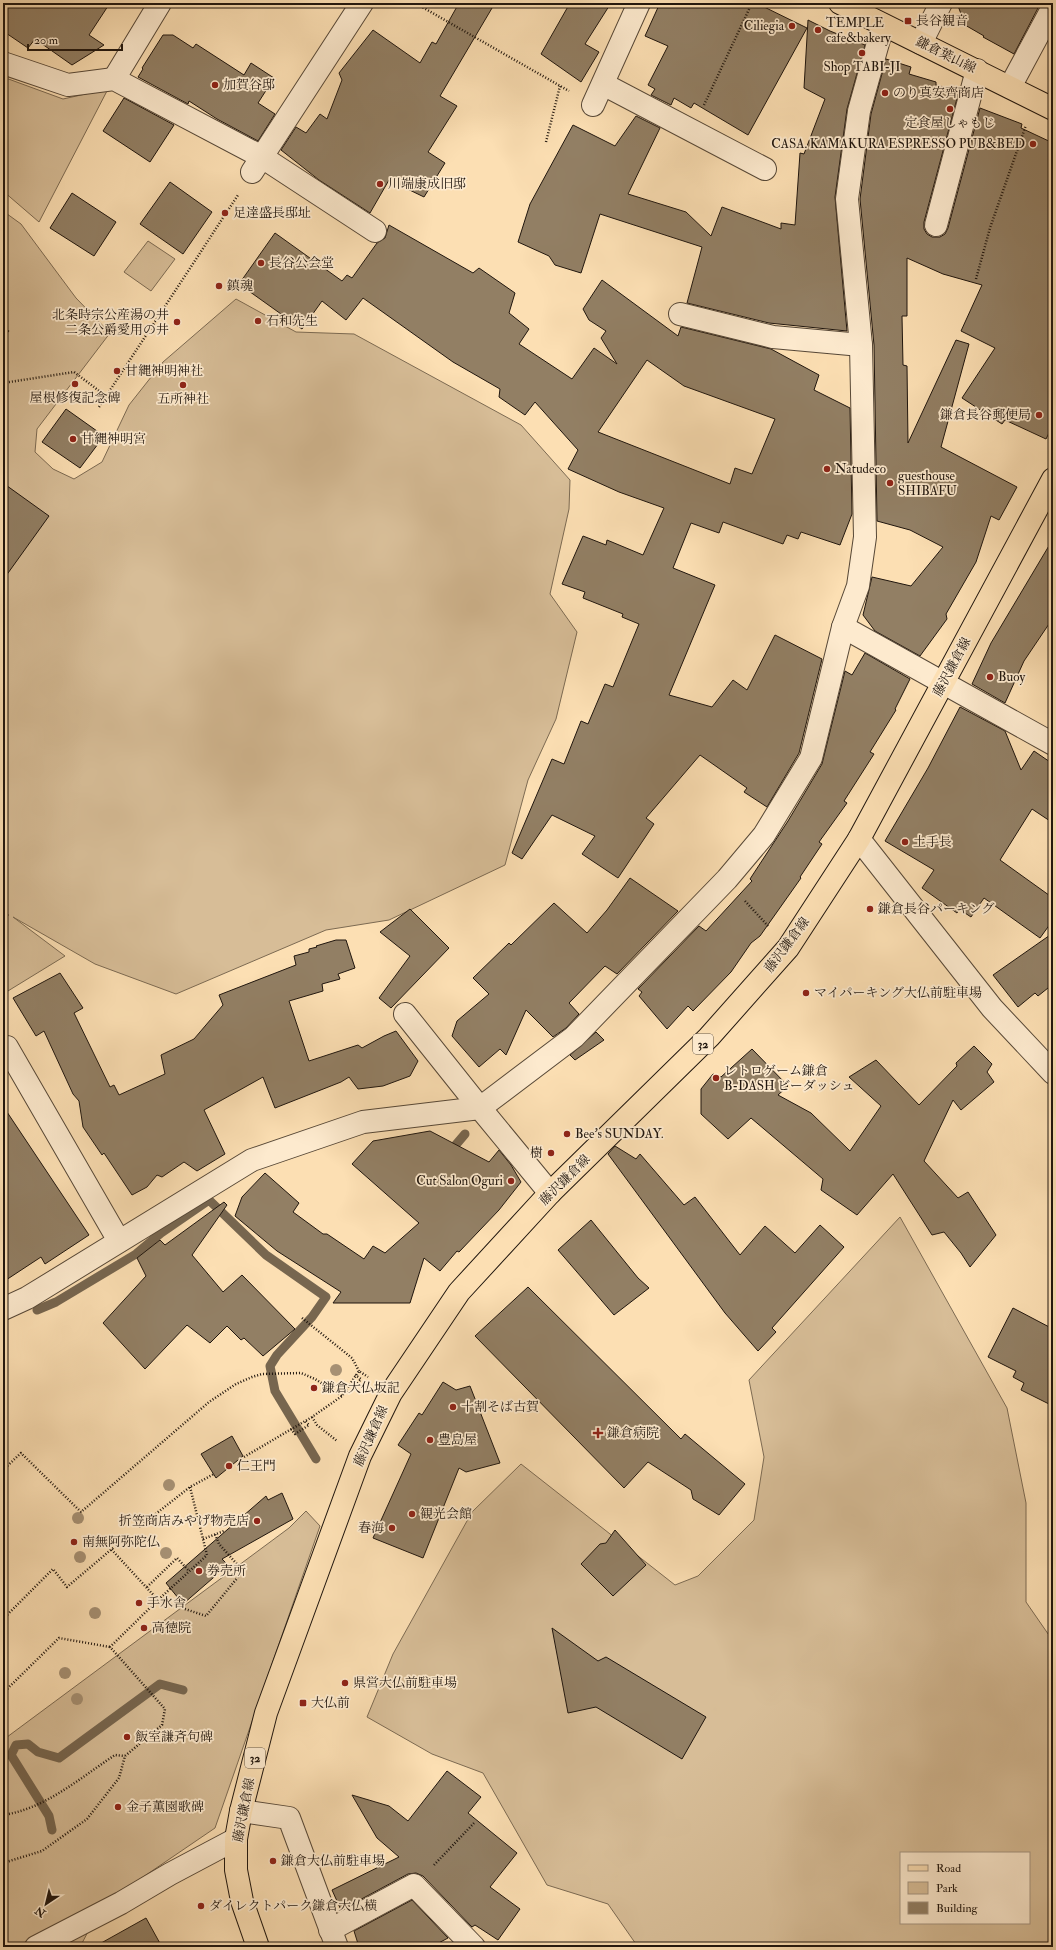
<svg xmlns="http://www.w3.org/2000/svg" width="1056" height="1950" viewBox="0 0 1056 1950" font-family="'IM FELL Double Pica','Noto Serif JP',serif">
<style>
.green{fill:#d7bd97;stroke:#7c6a52;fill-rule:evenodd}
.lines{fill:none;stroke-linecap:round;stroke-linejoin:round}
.stream{stroke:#77664f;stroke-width:9}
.building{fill:#927f64;stroke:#20160e;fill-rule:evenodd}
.minor-casing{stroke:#574837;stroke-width:24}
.major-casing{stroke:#20160e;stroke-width:24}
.path{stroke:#20160e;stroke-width:2.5;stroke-dasharray:1 2;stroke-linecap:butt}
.minor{stroke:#fdeace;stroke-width:22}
.major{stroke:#fcdfb3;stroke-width:22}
.tree{fill:#a69073}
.poi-dot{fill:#8f2418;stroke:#fdeace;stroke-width:1.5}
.labels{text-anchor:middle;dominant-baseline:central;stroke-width:3.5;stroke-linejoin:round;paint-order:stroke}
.shield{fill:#fdeace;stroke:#625648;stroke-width:1}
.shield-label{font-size:12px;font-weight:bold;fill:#20160e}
.poi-label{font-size:13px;fill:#20160e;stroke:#fdeace;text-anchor:start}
.street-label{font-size:13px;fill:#20160e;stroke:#fdeace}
</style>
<rect width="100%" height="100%" fill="#fcdfb3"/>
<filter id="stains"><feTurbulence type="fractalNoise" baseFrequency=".005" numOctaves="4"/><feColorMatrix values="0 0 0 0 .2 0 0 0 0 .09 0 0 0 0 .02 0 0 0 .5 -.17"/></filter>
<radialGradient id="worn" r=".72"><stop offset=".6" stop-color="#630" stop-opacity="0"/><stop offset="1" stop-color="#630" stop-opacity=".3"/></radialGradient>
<g class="green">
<path d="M3 77 63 99 108 89 39 222 3 191Z"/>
<path d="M3 211 21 224 76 298 110 333 37 429 35 452 53 469 74 479 102 462 129 405 163 362 236 299 296 332 354 334 521 425 570 480 569 509 550 594 577 632 556 719 528 780 505 865 389 920 326 930 176 994 95 964 13 917 65 956 3 994V918L9 915 3 913Z"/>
<path d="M148 241 175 259 151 291 124 272Z"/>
<path d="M900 1217 1007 1408 1026 1503V1602L1053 1641V1947H638L608 1904 547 1885 483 1773 432 1754 367 1717 393 1654 472 1512 521 1464 675 1585 698 1576 754 1520 764 1457 749 1380ZM901 1853H1029V1923H901Z"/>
<path d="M306 1511 320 1526 215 1828 102 1905 80 1947H3V1740L289 1528Z"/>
</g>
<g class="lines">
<g class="stream">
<path d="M448 1154 465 1134"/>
<path d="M37 1310 56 1302 136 1254 161 1233 209 1200 266 1255 326 1297 312 1317 277 1355 270 1366 275 1391 316 1459"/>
<path d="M52 1830 49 1816 11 1755 16 1745 28 1744 38 1752 59 1758 160 1684 183 1690"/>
</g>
</g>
<g class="building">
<path d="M3 3H110L89 35 104 45 72 65 35 39 28 48 3 31Z"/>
<path d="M459 3H495L440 96 457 106 428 152 445 163 424 197 389 180 370 213 319 180 281 150 296 127 306 133 320 114 327 119 342 80 339 73 373 30 420 63 432 42 436 44Z"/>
<path d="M570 3H611L585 44 599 52 581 82 541 54Z"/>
<path d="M660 3H756L807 28 748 135 694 103 691 108 674 98 671 105 651 95 655 89 648 85 668 46 645 36Z"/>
<path d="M957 3H1029L1038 8 1014 54 983 37 984 36 965 25Z"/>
<path d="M808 20 830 31 865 45 847 109 835 197 847 331 769 323 687 303 702 247 600 214 581 273 555 265 549 256 518 242 530 204 573 125 615 146 636 116 660 128 628 194 686 212 711 236 722 207 781 229V223L795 225 800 153 804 154 825 99 804 88Z"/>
<path d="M163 35H173L193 48 196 44 244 75 251 63 274 78 258 103 275 114 258 141 217 119 189 101 188 104 138 77 143 69 142 68Z"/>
<path d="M886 59 911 67 909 74 936 82V85L959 91 924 222V229L927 234 932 237H940L945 234 948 228 980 108 1022 124 1021 128 1053 143V425L1046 439 1005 420 1002 424 962 398 995 348 961 331 982 285 943 274 907 258V316H902L903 365 907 366 908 443 956 340 969 344 941 447 1017 487 999 520 991 516 976 562 946 614 947 619 920 656 875 631 863 615 872 577 911 586 943 547 910 530 877 521 874 345 860 199 871 114Z"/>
<path d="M124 98 174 125 150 162 103 131Z"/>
<path d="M170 182 212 212 183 254 140 224Z"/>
<path d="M72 193 116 222 94 256 50 228Z"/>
<path d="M389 225 473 273 479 268 515 293 509 313 529 329 519 344 572 379 594 348 617 364 601 338 606 331 589 320 583 309 602 280 678 336 681 327 771 349 819 375 814 390 850 408 852 514 840 545 801 532 798 539 787 535 783 544 723 522 719 533 691 523 673 568 715 585 669 695 712 707 733 680 747 690 775 635 822 659 799 753 767 807 744 792 747 788 700 755 646 818 654 824 618 878 582 854 595 836 552 815 522 859 512 853 552 759 564 764 581 721 588 724 605 684 613 687 639 624 622 617 623 614 583 598 585 592 562 584 583 536 606 545 607 540 643 555 664 508 619 492 568 469 578 450 535 402 525 415 499 397 500 389 453 362 363 298 346 320 322 301 302 329 239 284 275 233 342 281 347 275 352 278 377 243 385 238ZM647 360 684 386 775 419 752 474 735 468 730 484 598 432Z"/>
<path d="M66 409 104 436 80 468 42 442Z"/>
<path d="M3 483 49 516 3 580Z"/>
<path d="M1053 539V618L1024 661 1005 703 972 684 991 643Z"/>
<path d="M865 653 910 679 895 709 896 710 870 752 874 754 844 801 847 803 819 842 822 844 800 877 801 878 760 936 751 943 731 972 693 1011 688 1006 667 1029 639 996 642 992 638 989 699 926 706 931 752 881 750 879 788 821 822 764 845 671 852 675Z"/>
<path d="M960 707 1005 731 1021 770 1034 751 1053 764V823L1032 809 1000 860 1053 898V920L1040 938 984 898 971 917 959 909 957 913 922 888 934 870 885 841 928 768Z"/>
<path d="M630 878 678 911 617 974 605 966 569 1003 579 1014 566 1028 553 1037 526 1010 506 1055 500 1049 479 1067 452 1036 457 1021 489 994 473 978 509 943 511 945 554 903 587 933 607 910Z"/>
<path d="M410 909 449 948 391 1008 379 998 410 956 380 932Z"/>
<path d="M1053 933V984L1038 996 1035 993 1018 1007 993 975Z"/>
<path d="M336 940H346L355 968 338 974 340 979 322 984 323 991 289 1001 309 1061 358 1045 362 1048 384 1036 396 1031 418 1061 410 1076 383 1086 358 1089 349 1077 341 1082 275 1108 263 1077 204 1110 225 1154 197 1171 184 1162 162 1177 157 1175 147 1187 132 1195 104 1153 102 1155 83 1127 79 1101 73 1094 44 1031 36 1036 13 998 60 973 83 1008 74 1013 110 1087 114 1085 119 1095 165 1074 161 1055 194 1039 223 1005 219 995 296 965 294 956 309 952V949L317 947 316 946Z"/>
<path d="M596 1032 604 1040 575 1060 570 1055Z"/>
<path d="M974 1046 992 1064 987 1072 994 1082 961 1110 953 1100 924 1161 958 1198 968 1192 996 1235 970 1267 961 1253 944 1232 932 1235 893 1174 857 1215 821 1190 823 1179 751 1118 728 1139 701 1114V1089L713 1074 721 1077 752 1049 788 1086 778 1095 811 1113 850 1151 881 1106 849 1077 876 1060 919 1105 957 1066 956 1063Z"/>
<path d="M3 1106 89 1235 45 1264 41 1257 3 1282Z"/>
<path d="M430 1131 489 1162 499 1150 511 1165 521 1182 499 1210 459 1252 457 1251 440 1271 424 1258 410 1303H333L341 1292 277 1251 235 1216 242 1197 265 1173 299 1203 293 1212 323 1234H327L364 1259 373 1246 385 1253 419 1223 352 1164 373 1141Z"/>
<path d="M615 1146 636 1159 640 1154 684 1205 695 1197 740 1255 765 1226 795 1253 820 1225 844 1247 772 1328 776 1332 758 1351 725 1313 608 1154Z"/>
<path d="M224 1202 227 1205 192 1255 223 1292 242 1275 295 1329 263 1356 244 1338 241 1340 227 1326 210 1343 187 1325 145 1369 103 1323 146 1276 137 1258 160 1240 165 1245Z"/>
<path d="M591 1220 638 1278 649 1288 614 1315 558 1250Z"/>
<path d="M528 1287 681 1439 685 1434 745 1484 719 1515 693 1499 691 1490 648 1462 624 1488 475 1336Z"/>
<path d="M1013 1308 1053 1329V1406L1021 1390 1024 1383 1013 1377 1016 1371 988 1357Z"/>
<path d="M443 1382 456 1390 470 1386 500 1463 466 1472 459 1468 423 1558 373 1538 411 1454 398 1445 419 1413 422 1415Z"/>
<path d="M232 1436 243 1456 216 1478 201 1454Z"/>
<path d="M282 1493 293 1519 222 1559 228 1565 183 1604 166 1583 266 1496 268 1500Z"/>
<path d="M615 1530 646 1565 613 1596 581 1564 600 1544 606 1543Z"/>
<path d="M552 1628 598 1661 606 1657 706 1717 682 1759 596 1707 568 1713Z"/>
<path d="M447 1771 481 1797 468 1813 517 1853 490 1887 520 1909 498 1940 475 1925 472 1927 423 1876 416 1873 408 1874 341 1910 332 1890 399 1857 377 1838 352 1795 389 1806 408 1821Z"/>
<path d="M412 1900 448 1938 431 1947H359L354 1931Z"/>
<path d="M146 1918 162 1947H94Z"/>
</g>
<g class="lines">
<g class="minor-casing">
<g id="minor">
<path d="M921 43 941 3"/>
<path d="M3 63 68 85 114 79 262 157 375 231"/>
<path d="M114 79 160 3"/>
<path d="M603 84 765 169"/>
<path d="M1010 87 1053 7"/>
<path d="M593 105 639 3"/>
<path d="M252 172 362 3"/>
<path d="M936 225 977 70"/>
<path d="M680 314 773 337 861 345"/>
<path d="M843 627 1053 744"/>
<path d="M859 839 992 1008 1053 1073"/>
<path d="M405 1014 480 1108 574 1037 727 879 764 835 811 758 843 627 858 586 865 537 861 345 847 199 859 111 883 25"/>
<path d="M7 1047 119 1241"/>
<path d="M3 1309 27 1298 252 1160 363 1122 480 1108 550 1193"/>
<path d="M241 1811 289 1818 337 1947"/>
<path d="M330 1930 414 1885 474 1947"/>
<path d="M36 1947 121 1903 170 1874 236 1839"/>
</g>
</g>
<g class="major-casing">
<g id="major">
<path d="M840 3 1053 109"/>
<path d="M258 1947 242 1901 236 1870V1839L241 1811 266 1713 360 1456 391 1393 459 1292 550 1193 709 1037 788 948 859 839 1053 479"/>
</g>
</g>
<g class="path">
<path d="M415 3 569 91"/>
<path d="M704 105 752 3"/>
<path d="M546 142 560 86"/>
<path d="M976 279 990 228 1026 125"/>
<path d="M3 323 8 331 4 332 3 335"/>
<path d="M3 383 74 372 106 396"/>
<path d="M99 407 238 195"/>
<path d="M745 901 769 927"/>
<path d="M302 1318 352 1358 359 1371"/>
<path d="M344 1392 349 1393 361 1379 355 1375"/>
<path d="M312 1417 317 1425 337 1441"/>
<path d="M291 1429 295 1434 309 1425 305 1421"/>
<path d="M244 1457 312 1417 342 1396 359 1371 368 1377"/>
<path d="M3 1470 21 1453 81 1512 209 1402 236 1384 252 1377 262 1374 301 1373 315 1379 342 1396"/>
<path d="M190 1487 207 1555 158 1600 206 1616 243 1571 219 1544 215 1534"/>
<path d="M139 1527 190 1487 214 1474"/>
<path d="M203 1539 224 1531"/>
<path d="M147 1587 177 1558 189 1571"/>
<path d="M3 1619 53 1569 67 1587 126 1537"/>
<path d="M3 1693 59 1638 110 1647"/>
<path d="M3 1815C45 1809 80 1778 115 1755L125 1756"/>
<path d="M3 1863 42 1851 87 1819 119 1778 125 1756 162 1725 165 1709 110 1647 158 1600 111 1549"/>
<path d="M434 1865 475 1822"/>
</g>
<use href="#minor" class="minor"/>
<use href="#major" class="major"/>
</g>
<g class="tree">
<circle cx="336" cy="1370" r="6"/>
<circle cx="169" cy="1485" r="6"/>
<circle cx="78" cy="1518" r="6"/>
<circle cx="166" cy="1553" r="6"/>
<circle cx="80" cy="1557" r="6"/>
<circle cx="95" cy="1613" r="6"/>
<circle cx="65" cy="1673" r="6"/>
<circle cx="77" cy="1699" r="6"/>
</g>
<g class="poi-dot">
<rect x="904" y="17" width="8" height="8" rx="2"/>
<circle cx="792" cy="26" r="4"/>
<circle cx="818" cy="30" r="4"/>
<circle cx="862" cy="53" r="4"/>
<circle cx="215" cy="85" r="4"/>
<circle cx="885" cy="93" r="4"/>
<circle cx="950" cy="109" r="4"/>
<circle cx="1033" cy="144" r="4"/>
<circle cx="380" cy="184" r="4"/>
<circle cx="225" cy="213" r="4"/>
<circle cx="261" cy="263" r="4"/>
<circle cx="219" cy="286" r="4"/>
<circle cx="258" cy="321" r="4"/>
<circle cx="177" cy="322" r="4"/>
<circle cx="117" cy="371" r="4"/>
<circle cx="75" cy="384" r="4"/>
<circle cx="183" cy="385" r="4"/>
<circle cx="1039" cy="415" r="4"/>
<circle cx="73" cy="439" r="4"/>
<circle cx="827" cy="469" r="4"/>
<circle cx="890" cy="483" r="4"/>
<circle cx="990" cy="677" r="4"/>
<circle cx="905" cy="842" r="4"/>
<circle cx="870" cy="909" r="4"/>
<circle cx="806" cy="993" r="4"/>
<circle cx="716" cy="1078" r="4"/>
<circle cx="567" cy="1134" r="4"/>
<circle cx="551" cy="1153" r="4"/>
<circle cx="511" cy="1181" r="4"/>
<circle cx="314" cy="1388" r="4"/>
<circle cx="453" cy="1407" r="4"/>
<path d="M596 1427h4v4h4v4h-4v4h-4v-4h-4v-4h4z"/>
<circle cx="430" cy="1440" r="4"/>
<circle cx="229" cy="1466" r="4"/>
<circle cx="412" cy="1514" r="4"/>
<circle cx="257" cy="1521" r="4"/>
<circle cx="392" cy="1528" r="4"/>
<circle cx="74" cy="1542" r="4"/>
<circle cx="199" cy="1571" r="4"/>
<circle cx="139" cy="1603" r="4"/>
<circle cx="144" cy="1628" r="4"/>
<circle cx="345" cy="1683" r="4"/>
<rect x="299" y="1699" width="8" height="8" rx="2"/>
<circle cx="127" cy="1737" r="4"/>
<circle cx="118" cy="1807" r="4"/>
<circle cx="273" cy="1861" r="4"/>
<circle cx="201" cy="1906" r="4"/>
</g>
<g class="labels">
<g class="shield">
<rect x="693" y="1034" width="20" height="20" rx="3"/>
<rect x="245" y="1748" width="20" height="20" rx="3"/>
</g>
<g class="shield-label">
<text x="703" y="1044">32</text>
<text x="255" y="1758">32</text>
</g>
<g class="poi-label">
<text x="916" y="21">長谷観音</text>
<text x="826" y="23">TEMPLE<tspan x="826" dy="15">cafe&amp;bakery</tspan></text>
<text x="784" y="26" text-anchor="end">Ciliegia</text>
<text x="862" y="67" text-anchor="middle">Shop TABI-JI</text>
<text x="223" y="85">加賀谷邸</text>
<text x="893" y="93">のり真安齊商店</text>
<text x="950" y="123" text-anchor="middle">定食屋しゃもじ</text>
<text x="1025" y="144" text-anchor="end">CASA. KAMAKURA ESPRESSO PUB&amp;BED</text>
<text x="388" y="184">川端康成旧邸</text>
<text x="233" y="213">足達盛長邸址</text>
<text x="269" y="263">長谷公会堂</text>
<text x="227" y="286">鎮魂</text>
<text x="169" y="315" text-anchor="end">北条時宗公産湯の井<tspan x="169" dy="15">二条公爵愛用の井</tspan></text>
<text x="266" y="321">石和先生</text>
<text x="125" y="371">甘縄神明神社</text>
<text x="75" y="398" text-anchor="middle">屋根修復記念碑</text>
<text x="183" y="399" text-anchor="middle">五所神社</text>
<text x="1031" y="415" text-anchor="end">鎌倉長谷郵便局</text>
<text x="81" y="439">甘縄神明宮</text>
<text x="835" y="469">Natudeco</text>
<text x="898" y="476">guesthouse<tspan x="898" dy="15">SHIBAFU</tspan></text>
<text x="998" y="677">Buoy</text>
<text x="913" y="842">土手長</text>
<text x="878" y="909">鎌倉長谷パーキング</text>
<text x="814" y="993">マイパーキング大仏前駐車場</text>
<text x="724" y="1071">レトロゲーム鎌倉<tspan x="724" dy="15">B-DASH ビーダッシュ</tspan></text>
<text x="575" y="1134">Bee's SUNDAY.</text>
<text x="543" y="1153" text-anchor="end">樹</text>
<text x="503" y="1181" text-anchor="end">Cut Salon Oguri</text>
<text x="322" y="1388">鎌倉大仏坂記</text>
<text x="461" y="1407">十割そば古賀</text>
<text x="607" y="1433">鎌倉病院</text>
<text x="438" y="1440">豊島屋</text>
<text x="237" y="1466">仁王門</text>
<text x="420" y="1514">観光会館</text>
<text x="249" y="1521" text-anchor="end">折笠商店みやげ物売店</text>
<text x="384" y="1528" text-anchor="end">春海</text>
<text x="82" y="1542">南無阿弥陀仏</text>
<text x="207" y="1571">券売所</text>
<text x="147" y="1603">手水舎</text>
<text x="152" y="1628">高徳院</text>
<text x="353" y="1683">県営大仏前駐車場</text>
<text x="311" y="1703">大仏前</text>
<text x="135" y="1737">飯室謙斉句碑</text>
<text x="126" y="1807">金子薫園歌碑</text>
<text x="281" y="1861">鎌倉大仏前駐車場</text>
<text x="209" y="1906">ダイレクトパーク鎌倉大仏横</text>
</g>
<g class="street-label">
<text transform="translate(946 55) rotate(26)">鎌倉葉山線</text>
<text transform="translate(952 667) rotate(-62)">藤沢鎌倉線</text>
<text transform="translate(787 945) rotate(-53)">藤沢鎌倉線</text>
<text transform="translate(565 1180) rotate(-45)">藤沢鎌倉線</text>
<text transform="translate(371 1436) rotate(-66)">藤沢鎌倉線</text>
<text transform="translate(244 1810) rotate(-79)">藤沢鎌倉線</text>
</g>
</g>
<rect width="1056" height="1950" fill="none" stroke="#fcdfb3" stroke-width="16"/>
<rect x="4" y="4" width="1048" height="1942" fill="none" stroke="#20160e" stroke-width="2"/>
<rect x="8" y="8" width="1040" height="1934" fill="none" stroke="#20160e"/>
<rect x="900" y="1852" width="130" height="72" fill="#fdeace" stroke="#a59581"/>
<rect x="908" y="1865" width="20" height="6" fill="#fcdfb3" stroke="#a59581"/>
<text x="936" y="1872" font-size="12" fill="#20160e">Road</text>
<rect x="908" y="1882" width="20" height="12" fill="#d7bd97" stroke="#a59581"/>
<text x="936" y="1892" font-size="12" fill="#20160e">Park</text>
<rect x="908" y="1902" width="20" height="12" fill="#927f64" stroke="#a59581"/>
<text x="936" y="1912" font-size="12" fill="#20160e">Building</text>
<g transform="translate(46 1904) rotate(215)" stroke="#fdeace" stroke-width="3" paint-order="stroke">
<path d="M0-3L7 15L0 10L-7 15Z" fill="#20160e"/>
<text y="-6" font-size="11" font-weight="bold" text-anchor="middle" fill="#20160e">N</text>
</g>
<path d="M28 44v6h94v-6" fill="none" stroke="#20160e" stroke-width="2"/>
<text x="34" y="44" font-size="12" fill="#20160e" stroke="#fdeace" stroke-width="3" paint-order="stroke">20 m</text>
<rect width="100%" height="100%" filter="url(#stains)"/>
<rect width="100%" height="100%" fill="url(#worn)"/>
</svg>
